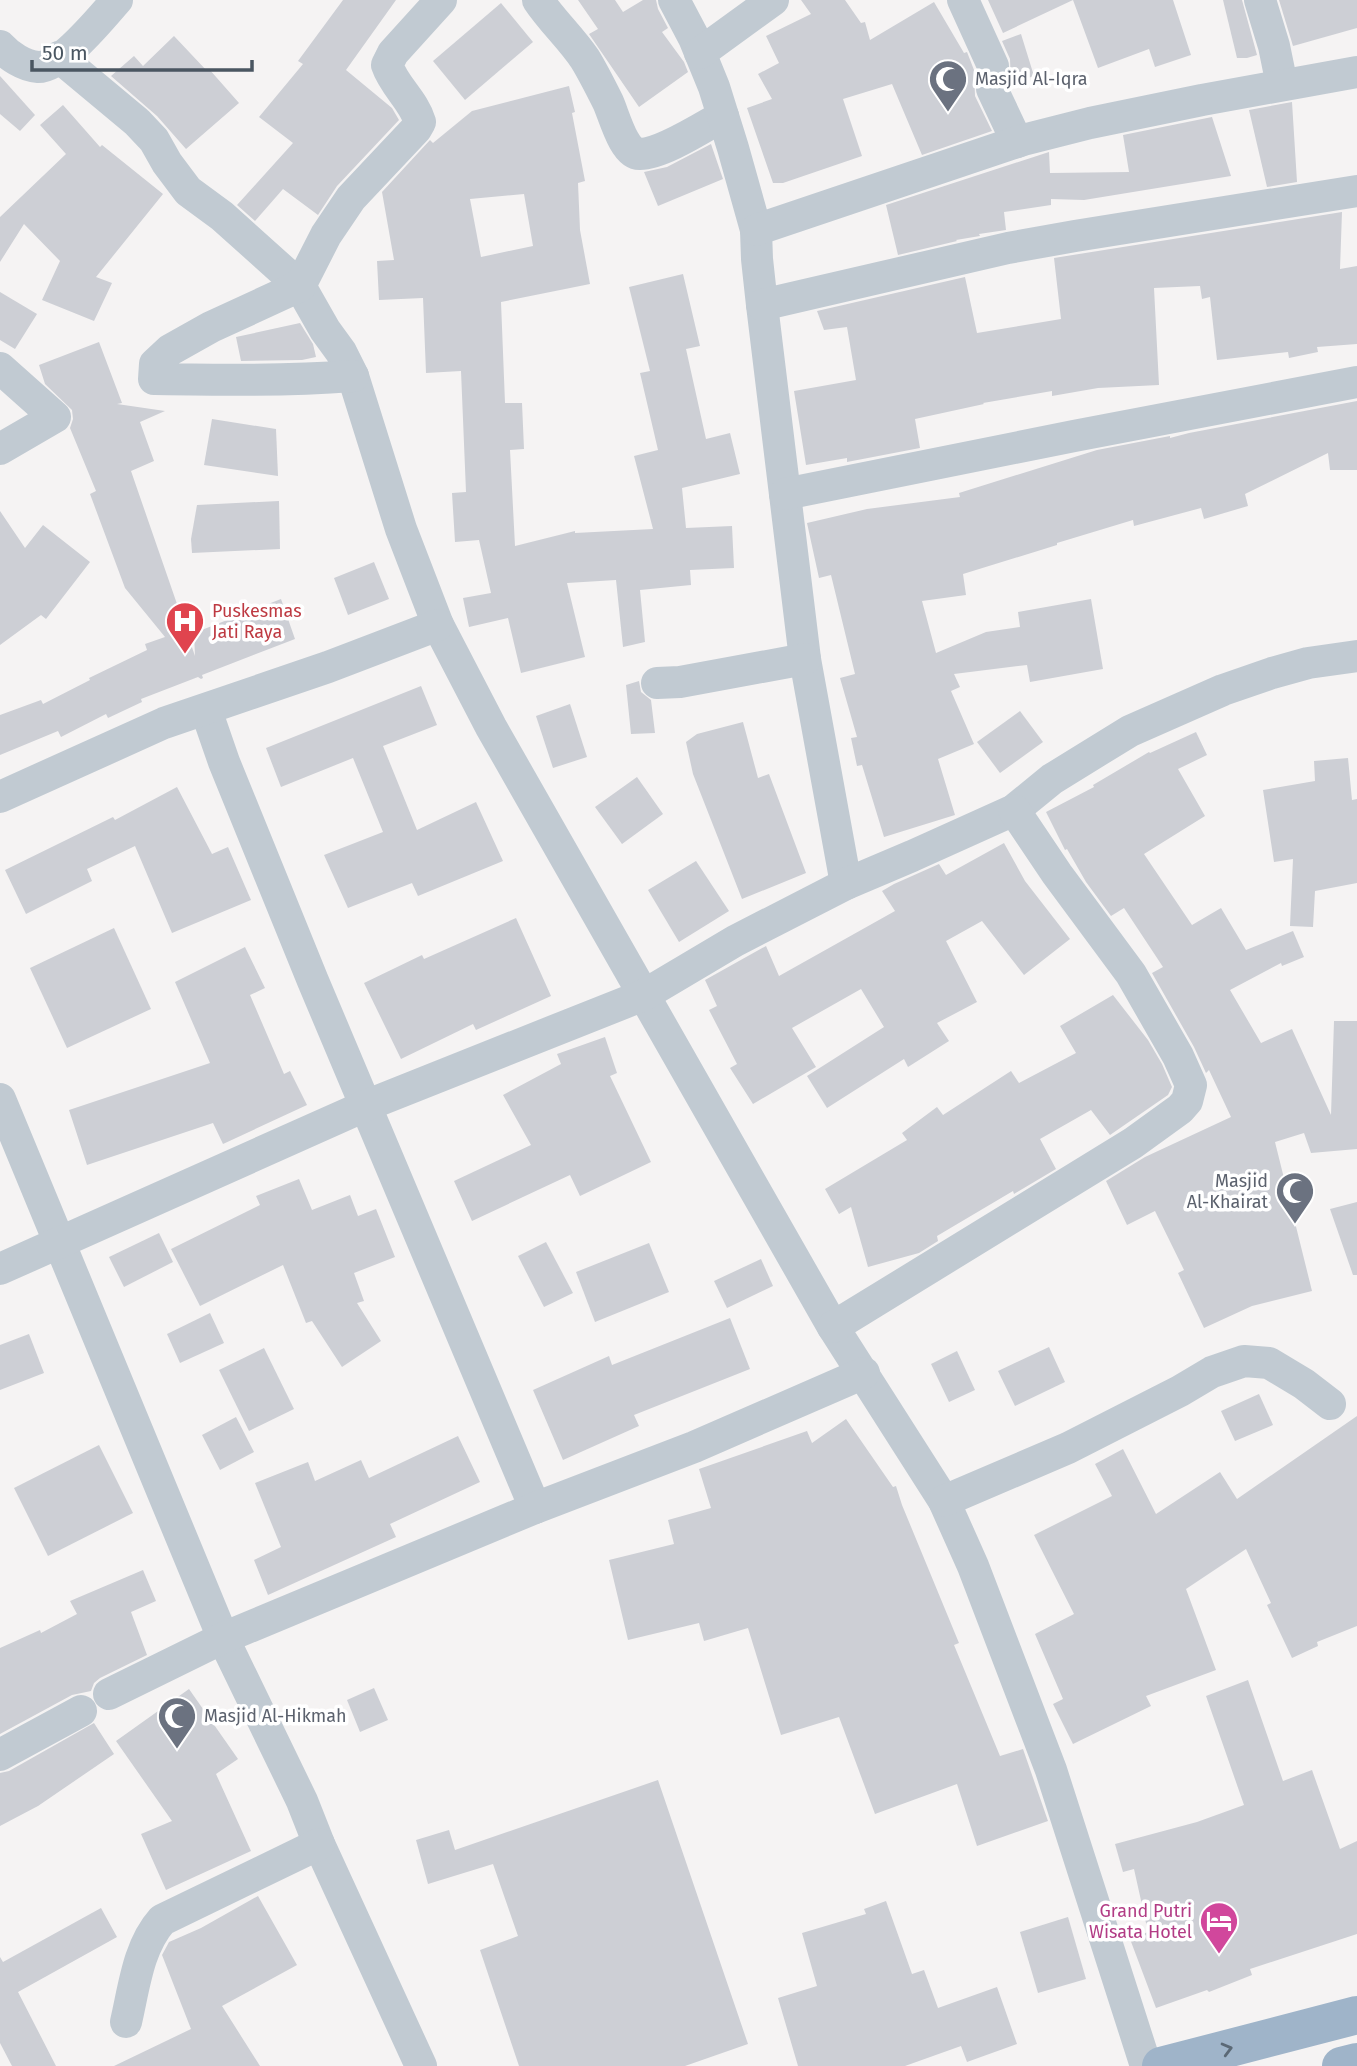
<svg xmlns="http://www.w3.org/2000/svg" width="1357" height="2066" viewBox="0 0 1357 2066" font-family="'Fira Sans',sans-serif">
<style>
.building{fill:#cdcfd5;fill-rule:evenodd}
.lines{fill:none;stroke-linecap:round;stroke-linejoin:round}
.minor{stroke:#c1cad2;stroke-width:32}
.trunk{stroke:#9fb4c9;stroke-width:38}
.oneway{stroke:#5b6976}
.labels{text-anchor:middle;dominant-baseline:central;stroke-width:7;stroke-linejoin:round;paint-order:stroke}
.worship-label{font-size:18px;fill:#5b616d;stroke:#fff;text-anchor:start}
.health-label{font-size:18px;fill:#be3a42;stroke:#fff;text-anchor:start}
.hotel-label{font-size:18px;fill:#b23c85;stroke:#fff;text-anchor:end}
</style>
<rect width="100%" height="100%" fill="#f5f3f3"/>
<g class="building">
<path d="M343 0H396L346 70 392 108 399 120 337 186 318 215 283 189 255 221 237 205 293 143 259 117 303 64 298 61Z"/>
<path d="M578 0H615L623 12 643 0H656L658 9 668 28 662 32 684 62 688 72 639 107 589 34 598 29Z"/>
<path d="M801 0H845L861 23 865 22 870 40 934 2 964 53 967 52 974 70 975 96 992 131 922 155 892 84 843 99 862 156 783 183H773L747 108 772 99 758 74 779 63 766 36 811 14Z"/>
<path d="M988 0H1173L1191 55 1155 67 1149 49 1098 68 1073 0 1003 33Z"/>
<path d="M1223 0H1242L1257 55 1247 58H1237Z"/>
<path d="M1279 0H1357V28L1293 46Z"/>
<path d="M501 3 533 42 465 100 433 61Z"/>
<path d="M1021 34 1034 76 1011 84 1010 59 1002 41Z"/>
<path d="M174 36 207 71 209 69 239 103 186 149 157 116 111 76 134 56 143 66Z"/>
<path d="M0 76 35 115 20 131 0 114Z"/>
<path d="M569 86 575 112 572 113 585 181 578 183 580 230 590 284 501 302 505 403H522L524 449 510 450 515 546 575 531V533L653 529 634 456 658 450 640 373 650 371 629 287 683 274 700 346 686 349 706 439 730 433 740 474 682 488 686 528 732 526 734 568 690 570 691 585 640 590 645 642 623 647 616 580 567 583 585 657 521 673 508 618 469 627 463 598 491 593 479 540 455 542 452 493 466 492 461 371 426 373 423 298 379 300 377 261 394 260 382 192 430 140 433 143 472 111ZM524 194 533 246 481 257 470 199Z"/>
<path d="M1292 102 1297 182 1267 187 1249 110Z"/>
<path d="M63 105 100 147 102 145 163 194 96 277 112 283 94 321 42 300 60 261 24 224 0 262V217L66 154 40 125Z"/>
<path d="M1212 117 1231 176 1084 200 1051 199V205L1004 212 1006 230 979 234 980 236 956 240 957 241 898 255 886 205 1049 152 1050 173 1129 172 1123 135Z"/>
<path d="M711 144 723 179 658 206 644 172 667 167Z"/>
<path d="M1342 212 1340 269 1357 266V344L1317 347 1318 352 1289 358 1288 352 1217 360 1210 297 1202 299 1200 286 1154 288 1159 385 1098 388 1052 396V391L983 403 984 404 915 419 920 448 847 462V458L806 465 794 391 856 380 847 327 824 330 817 311 965 277 977 333 1061 319 1054 258Z"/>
<path d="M0 292 37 314 15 349 0 340Z"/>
<path d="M300 323 313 344 316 357 302 360 241 361 236 337Z"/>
<path d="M99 342 122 403 117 404 165 411 140 422 154 461 131 471 195 656 194 633 281 599 295 639 202 675 203 678 201 679 198 677 141 699 142 702 108 718 106 714 61 737 58 731 0 755V715L41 700 43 704 90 680 89 678 147 650 145 644 165 637 125 588 90 494 96 491 70 428 73 419 72 410 45 384 39 365Z"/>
<path d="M1357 401V470H1330L1328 453 1245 494 1248 506 1204 519 1201 508 1134 526 1133 520 1057 543V545L963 574 966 595 922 601 936 653 986 632 1020 627 1018 612 1091 599 1103 669 1030 682 1027 665 954 674 960 687 951 691 974 744 938 759 955 815 884 837 862 765 857 766 851 738 857 737 840 678 855 674 831 575 819 578 807 523 867 509 960 497 959 493 1097 450 1170 436V438L1189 433Z"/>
<path d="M212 419 276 429 278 476 204 465Z"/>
<path d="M279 501 280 549 192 553 191 539 197 505Z"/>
<path d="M0 511 25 548 43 525 90 562 46 619 41 615 0 645Z"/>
<path d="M374 562 389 599 348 615 334 578Z"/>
<path d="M639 681 641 692 651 700 655 733 631 734 626 685Z"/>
<path d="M421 686 437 725 383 746 417 830 476 802 503 861 418 896 412 883 348 908 324 855 383 832 353 758 281 787 266 748Z"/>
<path d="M570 704 587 757 553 768 536 716Z"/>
<path d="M1020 711 1043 742 1000 773 977 742Z"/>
<path d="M743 722 758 778 769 774 806 873 742 899 693 774 686 742 697 734Z"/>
<path d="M1196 732 1207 755 1178 769 1205 816 1144 854 1192 925 1221 908 1246 950 1293 931 1304 957 1282 966 1281 963 1230 990 1261 1043 1292 1029 1331 1115 1334 1021H1357V1149L1311 1153 1304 1133 1275 1142 1312 1291 1252 1306 1204 1328 1178 1273 1184 1270 1155 1211 1127 1225 1106 1181 1145 1157 1231 1117 1209 1070 1206 1073 1194 1047 1152 973 1163 967 1124 908 1111 916 1086 882 1067 849 1065 850 1046 812 1094 787 1093 785 1149 752 1150 753Z"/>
<path d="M1348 758 1352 800 1357 799V883L1315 891 1313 927 1290 926 1293 859 1274 862 1263 790 1315 781 1314 761Z"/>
<path d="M637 777 663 814 622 844 595 807Z"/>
<path d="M177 787 212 854 228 847 251 900 172 933 135 846 87 869 92 881 26 914 5 870 113 817 115 820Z"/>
<path d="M1004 843 1025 881 1070 939 1024 975 982 921 946 941 977 1002 937 1023 949 1041 908 1067 904 1059 827 1108 807 1076 884 1027 861 989 792 1028 816 1067 753 1104 730 1068 737 1064 709 1010 717 1006 705 980 766 946 779 976 895 911 882 891 894 884 939 864 946 875Z"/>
<path d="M696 861 729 911 679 942 648 890Z"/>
<path d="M516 918 551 996 476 1030 473 1024 401 1059 364 983 422 955 424 959Z"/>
<path d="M114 928 151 1009 67 1048 30 968Z"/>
<path d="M245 947 265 988 250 995 284 1074 290 1071 307 1105 223 1144 213 1123 87 1165 69 1110 210 1063 175 982Z"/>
<path d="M1113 995 1148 1040 1162 1064 1172 1087 1168 1095 1110 1135 1091 1110 1040 1139 1056 1169 1014 1194 1013 1191 937 1236 938 1241 919 1253 868 1267 851 1207 839 1214 825 1189 907 1140 902 1133 937 1107 943 1115 1011 1071 1019 1083 1076 1053 1060 1026Z"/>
<path d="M605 1037 617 1073 610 1076 651 1162 580 1196 570 1175 472 1221 454 1181 531 1145 503 1095 561 1064 557 1054Z"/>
<path d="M299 1179 312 1210 350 1195 358 1216 376 1209 395 1257 354 1273 364 1301 357 1303 381 1341 342 1367 312 1321 306 1323 283 1265 200 1306 171 1249 260 1205 256 1196Z"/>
<path d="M1357 1202V1275H1353L1330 1209Z"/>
<path d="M159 1233 173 1262 124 1287 109 1257Z"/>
<path d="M546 1242 573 1293 544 1307 518 1256Z"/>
<path d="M649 1243 669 1292 595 1322 576 1272Z"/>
<path d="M761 1259 773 1286 727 1308 714 1281Z"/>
<path d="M210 1313 224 1343 180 1363 167 1334Z"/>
<path d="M730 1318 750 1369 634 1415 639 1426 563 1460 533 1390 609 1356 612 1365Z"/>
<path d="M29 1334 44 1373 0 1390V1345Z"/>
<path d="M1049 1347 1065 1382 1015 1406 998 1371Z"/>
<path d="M264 1348 294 1409 249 1431 219 1370Z"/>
<path d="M957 1351 975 1390 949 1402 931 1364Z"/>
<path d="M1259 1394 1273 1425 1235 1441 1221 1411Z"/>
<path d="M1357 1416V1626L1317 1642 1318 1646 1292 1658 1267 1605 1271 1603 1246 1549 1186 1589 1216 1670 1146 1696 1151 1706 1073 1744 1053 1704 1063 1699 1035 1634 1074 1614 1034 1535 1112 1496 1095 1464 1123 1449 1156 1514 1220 1472 1237 1499Z"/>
<path d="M236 1417 254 1452 220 1470 202 1435Z"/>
<path d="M846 1419 893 1487 896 1486 902 1505 959 1643 954 1645 1000 1756 1023 1749 1048 1821 977 1846 957 1784 875 1814 839 1717 781 1735 748 1628 704 1641 699 1623 628 1640 609 1560 674 1544 668 1520 711 1508 699 1469 807 1431 812 1443Z"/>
<path d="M458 1436 480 1482 390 1524 396 1537 268 1595 254 1560 281 1547 255 1483 308 1462 315 1481 361 1460 369 1478Z"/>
<path d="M99 1445 133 1513 48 1556 14 1488Z"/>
<path d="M143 1570 156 1601 131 1612 147 1655 100 1678 94 1683 91 1691 72 1695 0 1734V1648L40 1630 41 1633 77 1614 70 1601Z"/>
<path d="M1248 1680 1283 1781 1312 1770 1340 1849 1357 1841V1934L1250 1969 1252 1975 1209 1992 1207 1990 1156 2008 1130 1939 1148 1932 1134 1869 1123 1872 1115 1844 1197 1822 1244 1805 1206 1696Z"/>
<path d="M374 1688 388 1720 360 1732 347 1700Z"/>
<path d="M189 1689 238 1759 216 1774 251 1851 166 1890 141 1834 172 1821 116 1741Z"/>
<path d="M94 1723 114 1754 38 1806 0 1826V1773L9 1771Z"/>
<path d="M658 1780 748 2044 685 2066H519L480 1950 518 1936 493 1864 428 1884 416 1840 449 1830 455 1850Z"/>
<path d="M258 1896 297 1965 222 2006 260 2066H114L191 2029 162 1955 169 1942 201 1928Z"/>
<path d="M886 1901 912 1974 924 1970 938 2008 997 1987 1017 2044 967 2062 961 2046 905 2066H798L778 1998 817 1986 802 1933 866 1914 864 1909Z"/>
<path d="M101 1908 117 1937 18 1992 56 2066H12L0 2043V1957L3 1962Z"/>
<path d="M1068 1917 1086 1979 1038 1993 1020 1932Z"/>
</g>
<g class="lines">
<g class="minor">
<path d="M538 0C552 21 571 38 585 59 593 72 601 88 608 102 614 115 624 155 640 154 662 154 703 127 723 116"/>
<path d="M674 0 694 38 714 87 733 148 756 230 757 259 762 305 805 659 846 884"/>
<path d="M963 0 993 66 992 89 1017 142"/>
<path d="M1260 0 1274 46 1282 85"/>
<path d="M0 46C9 56 24 66 38 67 61 68 102 17 117 0"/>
<path d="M700 53 773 0"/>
<path d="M59 57 137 122 154 140 167 163 188 191 222 216 300 286 325 330 341 352 353 376 401 529 438 625 491 727 833 1327 944 1501 973 1566 1051 1770 1146 2066"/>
<path d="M756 230 1023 140 1090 123 1202 100 1357 72"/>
<path d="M762 305 1008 248 1075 236 1357 191"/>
<path d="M0 368 55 417 0 449"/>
<path d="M353 376C286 381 221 380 154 379L155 364 170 350 211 327 300 286 326 235 351 198 416 129 420 122C414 101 394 86 387 65L393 53 441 0"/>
<path d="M785 494 1074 436 1357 382"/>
<path d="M657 683 680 682 805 659"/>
<path d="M206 710 224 762 313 981 535 1508"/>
<path d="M0 797 164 723 328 667 438 625"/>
<path d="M0 1099 223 1638 302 1801 319 1844 421 2066"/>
<path d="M0 1269 365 1106 644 995 735 941 846 884 912 856 1014 810 1052 779 1130 731 1223 690 1272 673 1308 663 1357 656"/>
<path d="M833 1327 1133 1143 1180 1109 1187 1101 1191 1085 1178 1056 1131 974 1057 874 1014 810"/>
<path d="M944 1501 1068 1448 1180 1391 1212 1372 1244 1361 1269 1363 1304 1384 1330 1404"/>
<path d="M109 1694 223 1638 535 1508 694 1447 864 1373"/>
<path d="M0 1755 81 1711"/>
<path d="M126 2022C134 1988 138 1947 162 1920L319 1844"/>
</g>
<g class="trunk">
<path d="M1161 2066 1357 2015"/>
<path d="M1341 2066 1357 2062"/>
</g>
</g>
<defs><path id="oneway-chevron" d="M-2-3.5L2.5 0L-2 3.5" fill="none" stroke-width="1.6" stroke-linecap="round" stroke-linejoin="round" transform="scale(1.75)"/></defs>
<use class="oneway" href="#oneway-chevron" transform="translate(1227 2049) rotate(-15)"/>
<defs>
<g id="mosque-pin" transform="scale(2.0125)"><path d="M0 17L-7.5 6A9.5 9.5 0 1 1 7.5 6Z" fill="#6b7280" stroke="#fff"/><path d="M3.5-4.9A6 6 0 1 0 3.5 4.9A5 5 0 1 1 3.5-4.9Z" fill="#fff"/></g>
<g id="hospital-pin" transform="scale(2.0125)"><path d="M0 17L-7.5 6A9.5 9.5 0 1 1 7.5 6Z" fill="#e0444e" stroke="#fff"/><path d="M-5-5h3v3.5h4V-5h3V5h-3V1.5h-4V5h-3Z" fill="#fff"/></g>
<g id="hotel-pin" transform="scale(2.0125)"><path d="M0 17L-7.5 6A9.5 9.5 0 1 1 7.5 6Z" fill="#d1479c" stroke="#fff"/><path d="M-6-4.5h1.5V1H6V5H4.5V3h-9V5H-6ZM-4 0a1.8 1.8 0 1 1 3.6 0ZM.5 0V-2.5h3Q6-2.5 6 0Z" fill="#fff"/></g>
</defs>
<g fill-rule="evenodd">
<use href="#mosque-pin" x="948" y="79"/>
<use href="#hospital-pin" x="185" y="621"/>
<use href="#mosque-pin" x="1295" y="1191"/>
<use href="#mosque-pin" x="177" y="1716"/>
<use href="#hotel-pin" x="1219" y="1921"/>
</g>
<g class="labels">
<g class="worship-label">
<text x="975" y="79">Masjid Al-Iqra</text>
<text x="1268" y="1181" text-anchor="end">Masjid<tspan x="1268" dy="21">Al-Khairat</tspan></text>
<text x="204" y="1716">Masjid Al-Hikmah</text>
</g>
<g class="health-label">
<text x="212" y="611">Puskesmas<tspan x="212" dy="21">Jati Raya</tspan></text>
</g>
<g class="hotel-label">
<text x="1192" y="1911">Grand Putri<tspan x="1192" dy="21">Wisata Hotel</tspan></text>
</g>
</g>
<path d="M32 60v10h220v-10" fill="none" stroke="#4a5661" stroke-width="3.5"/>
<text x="42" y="60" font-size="21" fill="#4a5661" stroke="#ffffff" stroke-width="5" paint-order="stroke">50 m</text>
</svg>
